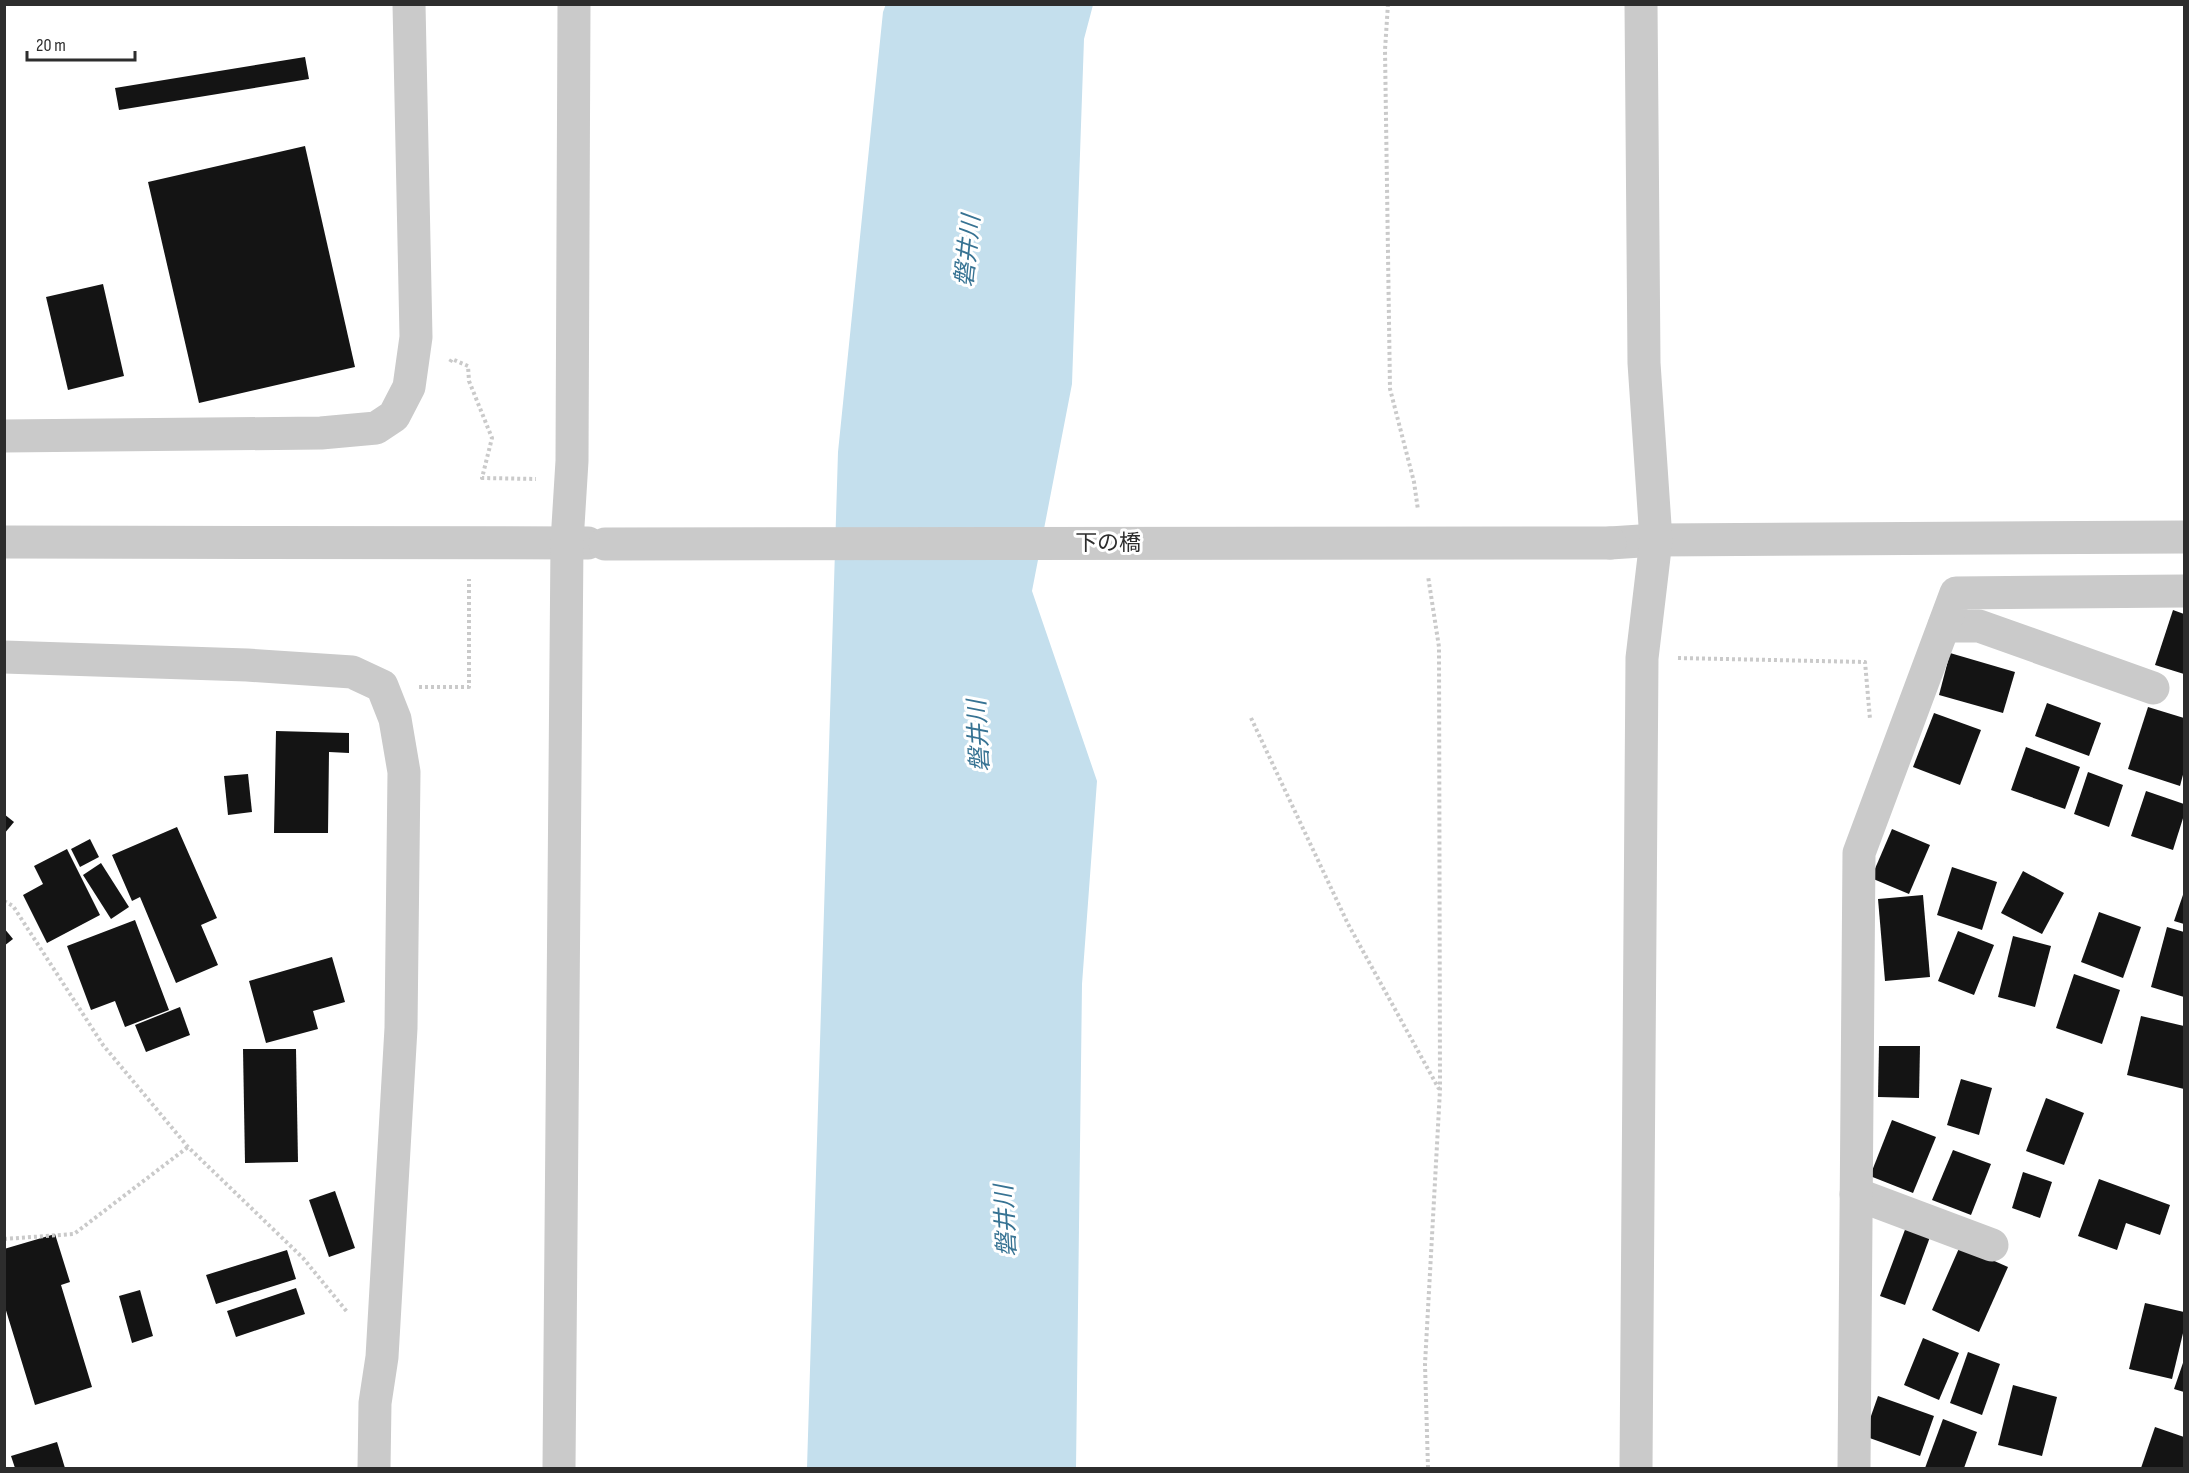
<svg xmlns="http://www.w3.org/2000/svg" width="2189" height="1473" viewBox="0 0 2189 1473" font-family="'Sofia Sans Condensed','Noto Sans JP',sans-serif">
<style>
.water{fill:#c4dfed}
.building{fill:#141414}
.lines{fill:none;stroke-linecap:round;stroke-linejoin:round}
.path{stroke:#cacaca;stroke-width:4;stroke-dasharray:3 3;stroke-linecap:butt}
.minor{stroke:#cacaca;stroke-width:33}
.minor-bridge{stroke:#cacaca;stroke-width:33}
.labels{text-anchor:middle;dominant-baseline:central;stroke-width:6;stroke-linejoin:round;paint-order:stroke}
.street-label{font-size:22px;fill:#2d2d2d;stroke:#fff}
.water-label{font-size:24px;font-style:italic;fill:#377393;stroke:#fff}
</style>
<rect width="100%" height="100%" fill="#fff"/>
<path class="water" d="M886 4 1093 5 1084 39 1072 384 1032 591 1097 781 1082 984 1076 1468H807L838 452 883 12Z"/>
<g class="building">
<path d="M305 57 309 79 119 110 115 88Z"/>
<path d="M305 146 355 367 199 403 148 182Z"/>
<path d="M103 284 124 376 68 390 46 297Z"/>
<path d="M2173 610 2184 614V674L2155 665Z"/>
<path d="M1950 653 2015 672 2003 713 1939 695Z"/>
<path d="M2047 703 2101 723 2089 756 2035 736Z"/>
<path d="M2148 707 2184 718V771L2180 786 2128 769Z"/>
<path d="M1934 713 1981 730 1960 785 1913 767Z"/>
<path d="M276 731 349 733V753L329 752 328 833H274Z"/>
<path d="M2026 747 2080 767 2065 809 2011 790Z"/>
<path d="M2088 772 2123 785 2109 827 2074 814Z"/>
<path d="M248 774 252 812 228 815 224 776Z"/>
<path d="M2146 791 2184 804V815L2173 850 2131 836Z"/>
<path d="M4 814 14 822 4 834Z"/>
<path d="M177 827 217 918 201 925 218 965 176 983 140 897 132 901 112 855Z"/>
<path d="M1892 829 1930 845 1909 894 1871 878Z"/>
<path d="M90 839 99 857 80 867 71 849Z"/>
<path d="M67 849 100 915 47 943 23 895 43 884 34 866Z"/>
<path d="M101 863 129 907 111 919 83 875Z"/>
<path d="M1952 867 1997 882 1982 930 1937 915Z"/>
<path d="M2023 871 2064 893 2042 934 2001 913Z"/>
<path d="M2184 892V924L2174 921Z"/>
<path d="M1923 895 1930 977 1885 981 1878 899Z"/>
<path d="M2099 912 2141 927 2123 978 2081 962Z"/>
<path d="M135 920 169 1010 125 1027 115 1001 91 1010 67 946Z"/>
<path d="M2167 927 2184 932V997L2151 987Z"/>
<path d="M4 928 13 939 4 946Z"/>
<path d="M1958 931 1994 945 1974 995 1938 981Z"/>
<path d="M2013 936 2051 946 2035 1007 1998 997Z"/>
<path d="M332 957 345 1002 313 1011 318 1029 266 1043 249 981Z"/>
<path d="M2074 974 2120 990 2102 1044 2056 1028Z"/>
<path d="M180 1007 190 1035 146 1052 135 1025Z"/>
<path d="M2141 1016 2184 1026V1089L2127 1075Z"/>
<path d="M1879 1046H1920L1919 1098 1878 1097Z"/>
<path d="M243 1049H296L298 1162 245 1163Z"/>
<path d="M1961 1079 1992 1088 1979 1135 1947 1125Z"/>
<path d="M2046 1098 2084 1113 2064 1165 2026 1151Z"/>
<path d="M1892 1120 1936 1137 1913 1193 1870 1176Z"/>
<path d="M1953 1150 1991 1164 1971 1215 1932 1200Z"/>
<path d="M2023 1172 2052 1182 2040 1218 2012 1208Z"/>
<path d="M2099 1179 2170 1205 2160 1235 2126 1223 2117 1250 2078 1236Z"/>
<path d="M335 1191 355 1248 329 1257 309 1200Z"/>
<path d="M1906 1227 1930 1237 1905 1305 1880 1296Z"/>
<path d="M55 1234 70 1282 61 1285 92 1387 35 1405 4 1304V1249Z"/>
<path d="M1960 1246 2008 1267 1979 1332 1932 1310Z"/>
<path d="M287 1250 296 1279 216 1304 206 1275Z"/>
<path d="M296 1288 305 1314 236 1337 227 1311Z"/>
<path d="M140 1290 153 1336 132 1343 119 1296Z"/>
<path d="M2145 1303 2184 1312V1329L2172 1379 2129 1369Z"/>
<path d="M1923 1338 1959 1353 1939 1400 1904 1385Z"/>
<path d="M1968 1352 2000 1364 1982 1415 1950 1403Z"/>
<path d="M2184 1360V1392L2174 1389Z"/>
<path d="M2013 1385 2057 1397 2042 1456 1998 1445Z"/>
<path d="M1878 1396 1934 1416 1920 1456 1864 1436Z"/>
<path d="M1943 1419 1977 1432 1964 1468H1925Z"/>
<path d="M2155 1427 2184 1437V1468H2141Z"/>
<path d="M57 1442 65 1468H15L11 1456Z"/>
</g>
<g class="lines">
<g class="path">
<path d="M1388 4 1385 50 1390 389 1414 482 1418 510"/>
<path d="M450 362 452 359 468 366 469 381 492 438 482 478 536 479"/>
<path d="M1678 658 1865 662 1870 719"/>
<path d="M419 687H469V579"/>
<path d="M1251 718 1348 924 1439 1089"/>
<path d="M4 901 13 906 103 1045 188 1147 303 1258 348 1313"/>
<path d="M4 1239 74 1234 188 1147"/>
<path d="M1428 1468 1425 1364 1440 1090 1439 647 1428 576"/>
</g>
<g class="minor">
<path d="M4 436 321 433 376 428 394 416 409 387 416 337 409 4"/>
<path d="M4 542 588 543"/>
<path d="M1610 543 1656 540 2184 537"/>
<path d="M1944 626H1979L2153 688"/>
<path d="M4 657 247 665 352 672 382 686 395 719 404 772 401 1028 382 1357 375 1403 374 1468"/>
<path d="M1856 1194 1992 1245"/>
<path d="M559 1468 567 542 572 461 574 4"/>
<path d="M1636 1468 1642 658 1656 540 1644 363 1641 4"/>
<path d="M1854 1468 1859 853 1956 593 2184 591"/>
</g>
<path class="minor-bridge" d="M605 544 1610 543"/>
</g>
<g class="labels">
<g class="street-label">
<text x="1108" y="543">下の橋</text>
</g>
<g class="water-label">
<text transform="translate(968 251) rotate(-84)">磐井川</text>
<text transform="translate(979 736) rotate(-93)">磐井川</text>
<text transform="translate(1006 1221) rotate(-93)">磐井川</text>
</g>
</g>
<rect width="2189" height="1473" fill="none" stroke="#2d2d2d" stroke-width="12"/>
<path d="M27 51v9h108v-9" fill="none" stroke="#2d2d2d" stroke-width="3"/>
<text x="36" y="51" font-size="18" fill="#2d2d2d" stroke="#ffffff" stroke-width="4.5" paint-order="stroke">20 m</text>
</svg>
